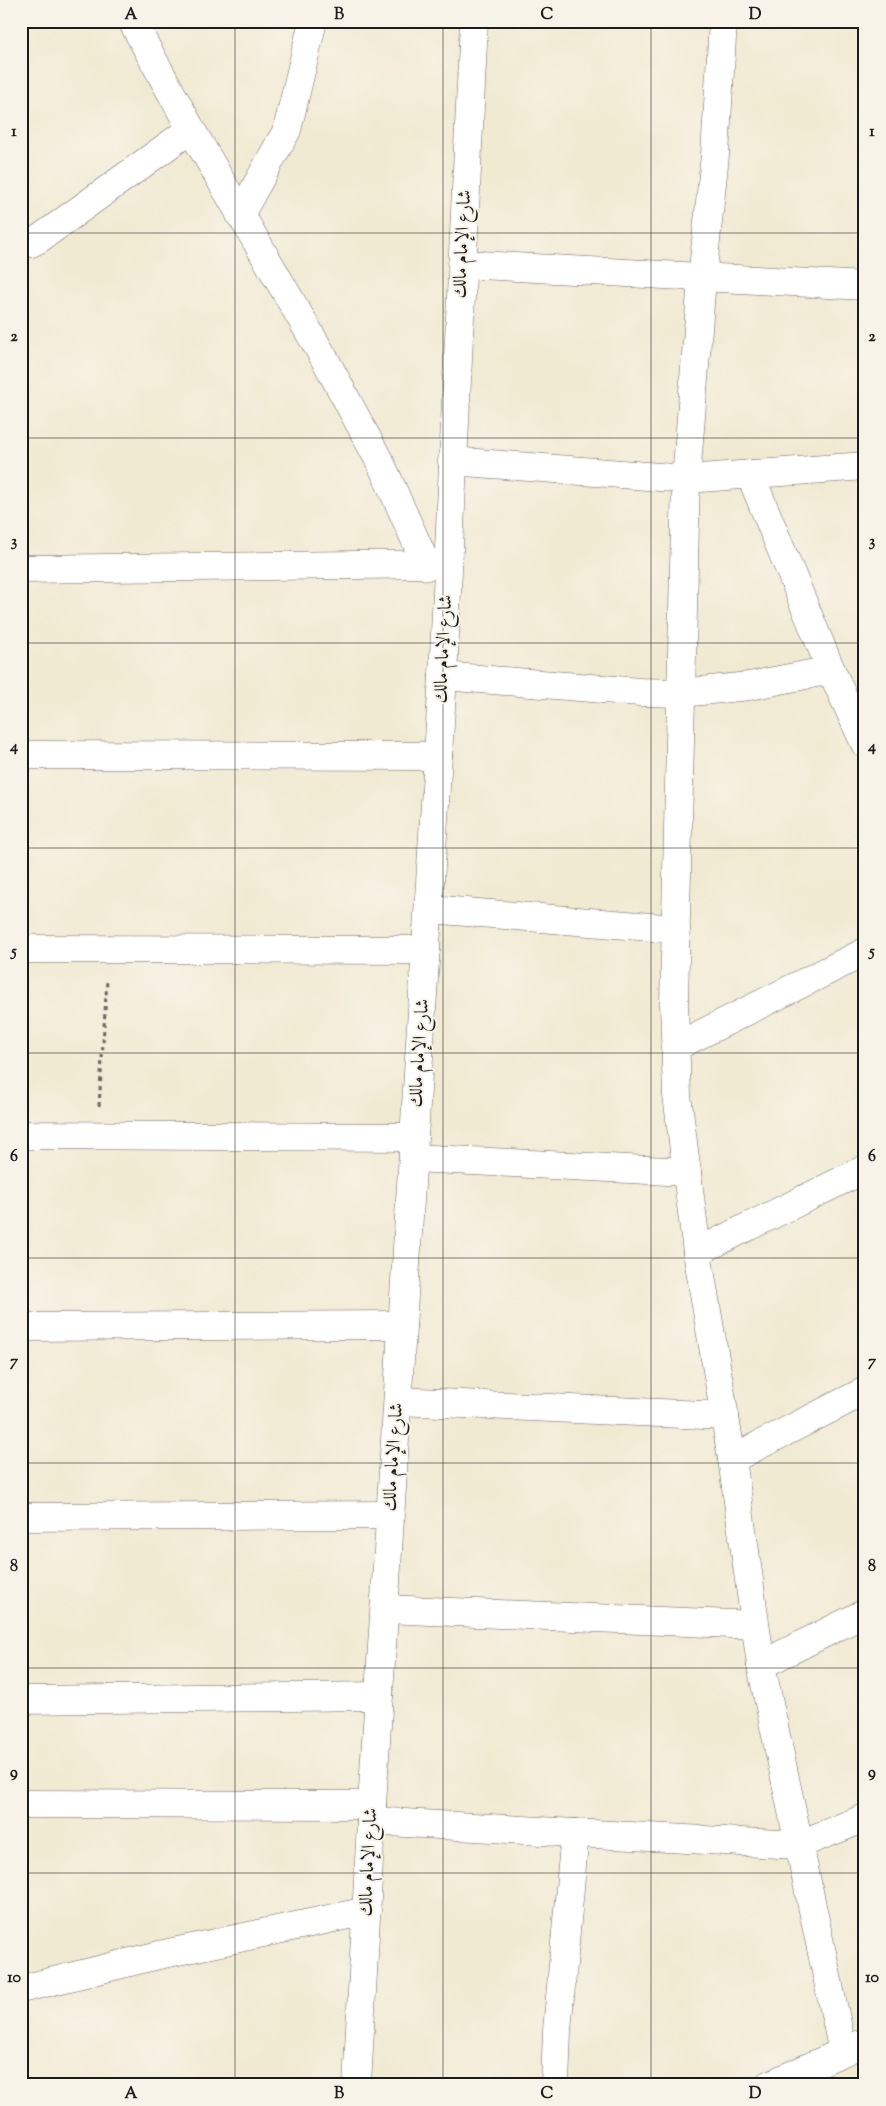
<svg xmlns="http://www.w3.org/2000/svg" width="886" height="2106" viewBox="0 0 886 2106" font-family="'Sorts Mill Goudy',Amiri,serif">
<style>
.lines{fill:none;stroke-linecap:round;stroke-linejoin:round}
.minor-casing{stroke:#67645c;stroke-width:29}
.path{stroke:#67645c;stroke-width:3;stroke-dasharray:4 4;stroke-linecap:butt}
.minor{stroke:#fff;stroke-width:28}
.grid{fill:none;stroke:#1c1c1c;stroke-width:1;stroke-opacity:0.55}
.labels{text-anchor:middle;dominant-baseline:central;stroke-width:4;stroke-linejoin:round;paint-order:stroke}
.street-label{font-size:19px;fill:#1c1c1c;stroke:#f7f3e8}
.neatline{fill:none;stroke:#1c1c1c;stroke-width:2}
.grid-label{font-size:16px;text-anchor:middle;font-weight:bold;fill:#1c1c1c}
</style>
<rect width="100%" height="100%" fill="#f7f3e8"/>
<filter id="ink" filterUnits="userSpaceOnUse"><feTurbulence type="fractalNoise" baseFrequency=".02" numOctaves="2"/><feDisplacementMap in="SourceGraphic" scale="10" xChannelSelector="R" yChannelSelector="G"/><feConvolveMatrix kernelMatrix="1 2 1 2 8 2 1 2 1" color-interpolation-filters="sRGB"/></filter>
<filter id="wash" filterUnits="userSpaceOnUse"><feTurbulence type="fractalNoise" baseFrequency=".0096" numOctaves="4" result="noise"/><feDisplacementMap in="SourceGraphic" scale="20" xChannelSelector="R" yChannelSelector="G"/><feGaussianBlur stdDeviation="1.12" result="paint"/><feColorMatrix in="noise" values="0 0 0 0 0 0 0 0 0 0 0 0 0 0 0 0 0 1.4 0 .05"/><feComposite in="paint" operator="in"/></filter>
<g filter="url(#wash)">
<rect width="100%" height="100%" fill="#f1ead3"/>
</g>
<g filter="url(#ink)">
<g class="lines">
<g class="minor-casing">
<g id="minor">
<path d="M132 21 191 129 327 363 382 466 427 566"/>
<path d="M723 21 715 155 702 279 686 479 674 1003 677 1095 697 1252 732 1459 761 1665 843 2052"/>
<path d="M240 215 287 130 313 21"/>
<path d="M21 244 31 243 39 239 191 129"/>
<path d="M462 264 865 286"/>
<path d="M452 461 686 479 865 466"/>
<path d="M750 474 831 670 865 744"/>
<path d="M21 569 442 564"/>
<path d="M443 676 640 692 682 693 749 686 831 670"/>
<path d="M21 755 438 756"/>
<path d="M429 909 676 929"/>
<path d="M21 949 426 950"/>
<path d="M675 1047 865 952"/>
<path d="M21 1135 414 1137"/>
<path d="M413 1158 687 1172"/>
<path d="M697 1252 865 1169"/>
<path d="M21 1327 402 1325"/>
<path d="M398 1401 725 1416"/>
<path d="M732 1459 865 1391"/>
<path d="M21 1517 391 1515"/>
<path d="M385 1609 755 1625"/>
<path d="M761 1665 865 1613"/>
<path d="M21 1700 379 1696"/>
<path d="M21 1804 372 1805"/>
<path d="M371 1821 575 1833"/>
<path d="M21 1989 159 1955 367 1911"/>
<path d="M357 2085 372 1805 443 676 474 21"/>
<path d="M555 2085 557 2030 575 1833 798 1845 865 1818"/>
<path d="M769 2085 865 2042"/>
</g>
</g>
<path class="path" d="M99 1106 107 980"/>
<use href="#minor" class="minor"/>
</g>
</g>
<path class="grid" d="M235 21V2085M443 21V2085M651 21V2085M21 233H865M21 438H865M21 643H865M21 848H865M21 1053H865M21 1258H865M21 1463H865M21 1668H865M21 1873H865"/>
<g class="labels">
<g class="street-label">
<text transform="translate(463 244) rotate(-87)">شارع الإمام مالك</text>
<text transform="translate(444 649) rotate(-87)">شارع الإمام مالك</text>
<text transform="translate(420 1053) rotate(-86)">شارع الإمام مالك</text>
<text transform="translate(394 1457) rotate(-86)">شارع الإمام مالك</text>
<text transform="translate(369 1862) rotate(-87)">شارع الإمام مالك</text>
</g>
</g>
<rect width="886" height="2106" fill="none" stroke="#f7f3e8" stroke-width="55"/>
<rect x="28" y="28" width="830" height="2050" class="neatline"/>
<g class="grid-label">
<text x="131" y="19">A</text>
<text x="339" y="19">B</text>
<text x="547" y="19">C</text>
<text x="755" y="19">D</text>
<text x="14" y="136">1</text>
<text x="872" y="136">1</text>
<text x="14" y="341">2</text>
<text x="872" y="341">2</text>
<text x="14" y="546">3</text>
<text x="872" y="546">3</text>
<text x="14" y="751">4</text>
<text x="872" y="751">4</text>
<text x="14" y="956">5</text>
<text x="872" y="956">5</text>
<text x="14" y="1161">6</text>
<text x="872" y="1161">6</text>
<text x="14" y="1366">7</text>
<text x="872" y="1366">7</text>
<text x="14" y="1571">8</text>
<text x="872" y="1571">8</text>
<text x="14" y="1777">9</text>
<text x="872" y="1777">9</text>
<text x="14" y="1982">10</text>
<text x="872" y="1982">10</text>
<text x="131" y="2098">A</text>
<text x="339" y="2098">B</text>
<text x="547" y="2098">C</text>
<text x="755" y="2098">D</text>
</g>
</svg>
